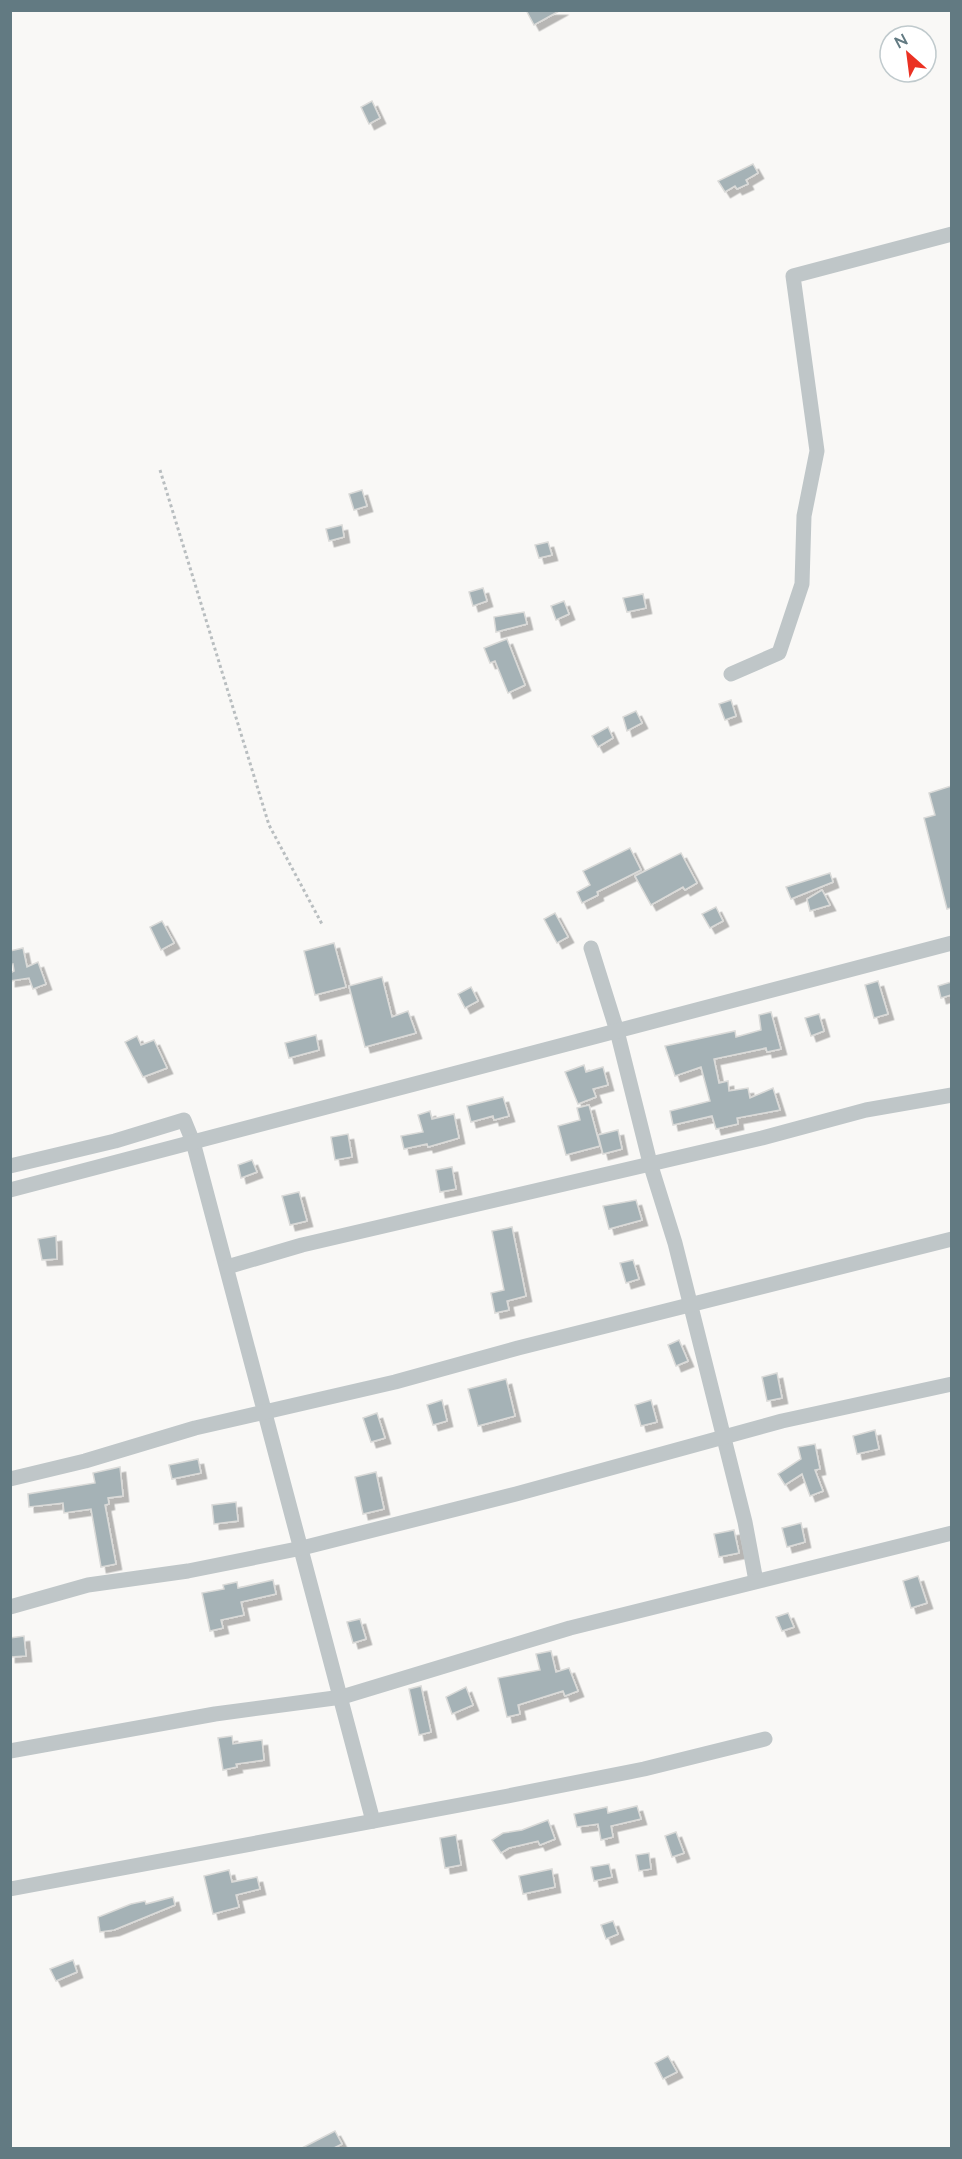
<svg xmlns="http://www.w3.org/2000/svg" width="962" height="2159" viewBox="0 0 962 2159" font-family="Lato,sans-serif">
<style>
.building{fill:#a5b2b6;stroke:#dadad8;stroke-width:1.5;filter:url(#shadow)}
.lines{fill:none;stroke-linecap:round;stroke-linejoin:round}
.path{stroke:#b9bec0;stroke-width:3;stroke-dasharray:3 3;stroke-linecap:butt}
.minor{stroke:#bfc6c8;stroke-width:15}
</style>
<defs>
<filter id="shadow"><feDropShadow dx="5.5" dy="5.5" stdDeviation="0" flood-color="#0004"/></filter>
</defs>
<rect width="100%" height="100%" fill="#f9f8f6"/>
<g class="building">
<path d="M526 10H561L534 25Z"/>
<path d="M372 101 380 118 369 124 361 107Z"/>
<path d="M753 164 758 173 746 180 748 184 737 189 735 186 725 192 718 181Z"/>
<path d="M362 490 367 506 354 510 349 494Z"/>
<path d="M342 525 344 537 329 541 326 529Z"/>
<path d="M548 542 552 555 539 558 535 545Z"/>
<path d="M483 588 487 601 473 606 469 592Z"/>
<path d="M643 594 646 608 627 612 623 598Z"/>
<path d="M564 601 569 614 556 620 551 606Z"/>
<path d="M524 612 527 624 496 632 494 617Z"/>
<path d="M507 639 525 685 508 693 495 661 490 663 484 648Z"/>
<path d="M731 700 736 716 725 720 719 704Z"/>
<path d="M636 711 642 723 627 731 623 717Z"/>
<path d="M608 727 613 738 598 747 592 736Z"/>
<path d="M951 786V908L947 909 924 818 935 815 929 793Z"/>
<path d="M630 848 641 870 597 892 598 895 582 903 577 892 590 885 583 871Z"/>
<path d="M681 853 697 883 685 890 683 887 651 905 635 876Z"/>
<path d="M830 873 833 882 791 899 786 887Z"/>
<path d="M822 890 830 905 810 911 807 899Z"/>
<path d="M716 907 723 921 710 928 702 914Z"/>
<path d="M555 913 568 937 557 943 544 919Z"/>
<path d="M162 921 174 943 161 950 150 927Z"/>
<path d="M334 943 346 987 315 995 304 951Z"/>
<path d="M23 948 27 967 38 962 46 984 33 989 29 978 10 981V973L14 971 13 964 10 965V951Z"/>
<path d="M382 977 392 1017 408 1011 416 1033 365 1047 349 986Z"/>
<path d="M878 981 888 1014 874 1018 865 985Z"/>
<path d="M951 982V995L941 998 938 986Z"/>
<path d="M471 987 478 1001 465 1008 458 994Z"/>
<path d="M771 1012 781 1049 767 1052 766 1048 714 1059 719 1083 728 1081 729 1091 748 1088 750 1098 773 1088 780 1110 737 1118 738 1124 716 1129 712 1116 673 1125 670 1111 710 1101 701 1067 675 1076 665 1046 735 1031 736 1037 761 1030 759 1015Z"/>
<path d="M819 1014 824 1031 811 1036 805 1018Z"/>
<path d="M316 1035 319 1050 289 1058 285 1043Z"/>
<path d="M137 1036 141 1045 154 1040 167 1068 143 1077 125 1042Z"/>
<path d="M584 1065 586 1072 603 1067 608 1085 593 1089 596 1097 578 1104 565 1072Z"/>
<path d="M503 1097 509 1116 494 1120 493 1116 471 1122 467 1106Z"/>
<path d="M589 1105 600 1146 566 1155 558 1126 580 1120 577 1108Z"/>
<path d="M430 1111 432 1119 454 1114 459 1138 428 1147 427 1144 404 1149 401 1136 423 1132 418 1115Z"/>
<path d="M618 1130 622 1149 603 1154 598 1135Z"/>
<path d="M348 1134 352 1157 335 1160 331 1137Z"/>
<path d="M252 1160 257 1172 241 1178 238 1165Z"/>
<path d="M452 1167 456 1189 440 1192 436 1170Z"/>
<path d="M299 1192 307 1221 290 1225 282 1196Z"/>
<path d="M636 1200 642 1220 609 1229 603 1206Z"/>
<path d="M512 1227 526 1296 507 1301 509 1310 495 1313 491 1293 504 1290 492 1231Z"/>
<path d="M56 1236 57 1259 42 1260 38 1239Z"/>
<path d="M633 1260 639 1279 626 1283 620 1263Z"/>
<path d="M679 1340 688 1361 676 1366 668 1345Z"/>
<path d="M777 1373 782 1398 767 1401 762 1377Z"/>
<path d="M506 1379 515 1416 478 1426 468 1389Z"/>
<path d="M442 1400 447 1421 433 1425 427 1405Z"/>
<path d="M651 1400 657 1422 641 1426 635 1405Z"/>
<path d="M377 1413 385 1438 371 1442 363 1418Z"/>
<path d="M875 1430 879 1449 857 1454 853 1436Z"/>
<path d="M815 1444 820 1469 815 1470 823 1491 810 1496 802 1474 785 1485 778 1474 801 1459 798 1447Z"/>
<path d="M198 1459 201 1473 172 1479 169 1465Z"/>
<path d="M120 1467 123 1496 108 1498 109 1504 105 1505 116 1564 101 1567 91 1509 64 1513 63 1503 29 1507 28 1494 95 1483 93 1473Z"/>
<path d="M376 1472 384 1509 363 1514 355 1477Z"/>
<path d="M236 1502 238 1521 214 1524 212 1505Z"/>
<path d="M801 1523 805 1542 787 1547 782 1528Z"/>
<path d="M734 1530 739 1553 719 1557 714 1534Z"/>
<path d="M918 1576 927 1603 911 1608 903 1581Z"/>
<path d="M273 1580 276 1594 241 1602 244 1615 221 1620 223 1628 210 1631 202 1593 224 1589 223 1585 237 1582 238 1588Z"/>
<path d="M788 1613 794 1627 782 1631 776 1617Z"/>
<path d="M360 1619 366 1639 353 1643 347 1622Z"/>
<path d="M24 1636 26 1656 10 1657V1638Z"/>
<path d="M551 1651 556 1672 569 1668 578 1691 565 1696 563 1691 518 1705 520 1714 507 1717 498 1678 540 1670 536 1654Z"/>
<path d="M421 1686 431 1732 419 1735 409 1689Z"/>
<path d="M466 1687 473 1705 452 1714 446 1697Z"/>
<path d="M232 1736 233 1744 262 1740 264 1760 236 1764 237 1767 223 1770 218 1738Z"/>
<path d="M637 1806 641 1819 611 1826 613 1837 601 1840 598 1824 577 1827 574 1814 607 1807 608 1813Z"/>
<path d="M548 1820 555 1839 540 1845 538 1841 509 1848 501 1853 492 1840 503 1833 522 1830Z"/>
<path d="M676 1832 684 1853 672 1857 665 1836Z"/>
<path d="M456 1835 461 1865 445 1868 440 1838Z"/>
<path d="M649 1853 651 1869 639 1871 636 1855Z"/>
<path d="M609 1864 612 1877 594 1881 591 1867Z"/>
<path d="M552 1869 555 1887 523 1894 519 1876Z"/>
<path d="M229 1870 232 1882 257 1877 260 1889 236 1895 239 1907 213 1914 204 1876Z"/>
<path d="M173 1897 175 1905 114 1930 100 1932 98 1917 101 1916 131 1904 145 1901 146 1904Z"/>
<path d="M613 1921 618 1934 606 1939 601 1925Z"/>
<path d="M73 1960 77 1972 56 1981 50 1969Z"/>
<path d="M668 2056 677 2072 663 2079 655 2063Z"/>
<path d="M335 2131 342 2144 334 2148H302Z"/>
</g>
<g class="lines">
<path class="path" d="M160 470 269 825 323 926"/>
<g class="minor">
<path d="M731 674 779 653 802 584 804 516 817 451 793 276 952 234"/>
<path d="M591 948 617 1031 650 1163 675 1243 745 1522 756 1581"/>
<path d="M10 1166 115 1141 184 1120 193 1142 373 1821"/>
<path d="M10 1190 952 943"/>
<path d="M227 1267 302 1245 762 1138 866 1110 952 1095"/>
<path d="M10 1479 85 1461 195 1428 395 1382 518 1348 952 1239"/>
<path d="M10 1607 88 1585 188 1571 302 1548 516 1494 782 1421 952 1384"/>
<path d="M10 1751 215 1714 342 1697 570 1628 952 1533"/>
<path d="M10 1889 508 1796 644 1769 765 1739"/>
</g>
</g>
<rect width="962" height="2159" fill="none" stroke="#627a82" stroke-width="24"/>
<g transform="translate(908 54) rotate(332)"><circle r="28" fill="#ffffff" stroke="#c0cacd" stroke-width="1.5"/>
<path d="M0-4.5L10 22L0 15L-10 22Z" fill="#eb3123"/>
<text y="-9" font-size="16" font-weight="bold" text-anchor="middle" fill="#627a82">N</text>
</g>
</svg>
